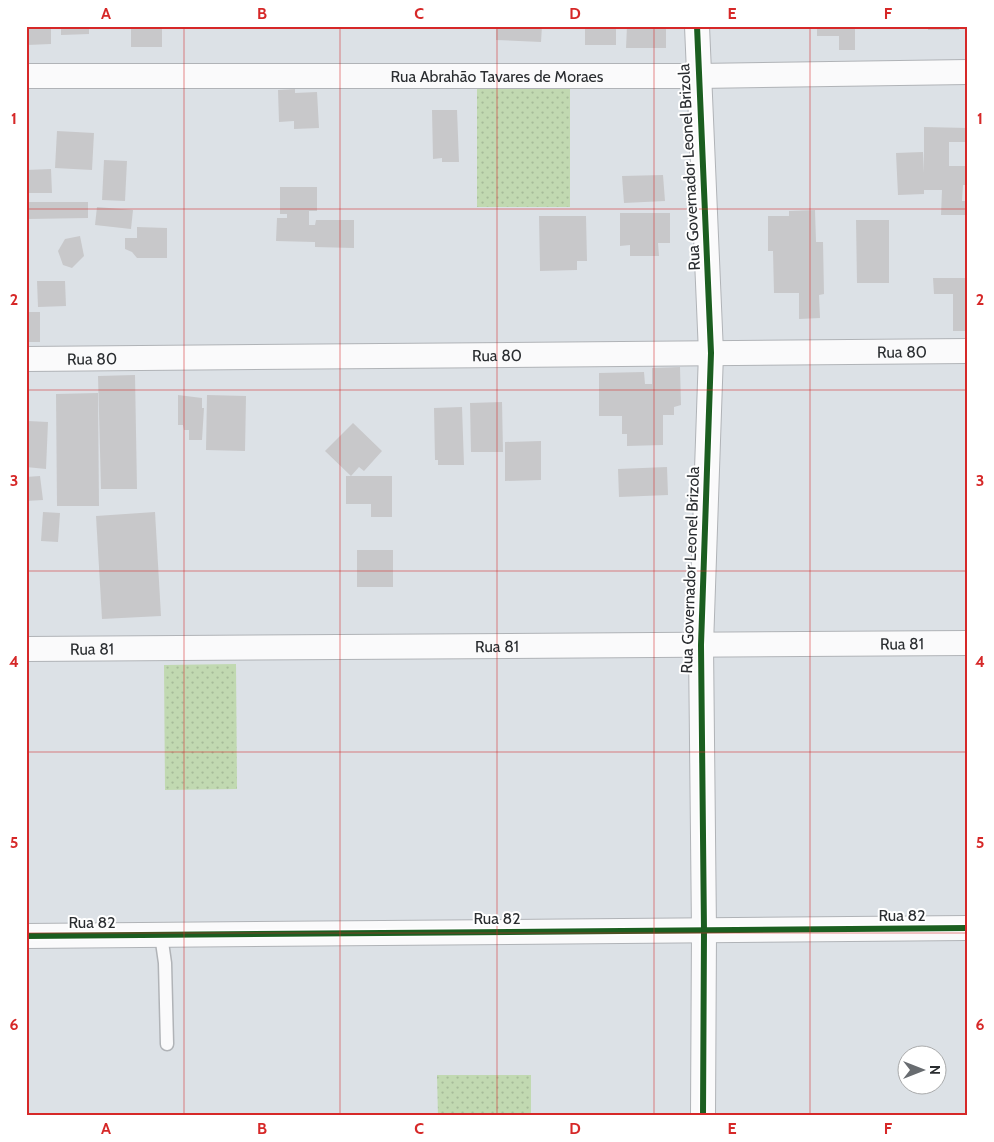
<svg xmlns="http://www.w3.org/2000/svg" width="994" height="1142" viewBox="0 0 994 1142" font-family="Cabin,sans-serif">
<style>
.green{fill:url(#green-dots)}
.building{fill:#c8c8ca}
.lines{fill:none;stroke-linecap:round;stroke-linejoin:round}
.service-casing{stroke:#b0b3b7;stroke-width:15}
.minor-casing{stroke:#b0b3b7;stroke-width:26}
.service{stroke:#fafafb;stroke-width:12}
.minor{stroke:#fafafb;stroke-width:24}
.cycleway-casing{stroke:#fff;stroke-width:9}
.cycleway{stroke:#1b5e20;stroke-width:6}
.grid{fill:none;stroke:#d62828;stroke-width:1;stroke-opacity:0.55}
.labels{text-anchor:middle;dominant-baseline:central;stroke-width:4;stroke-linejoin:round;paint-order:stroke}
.street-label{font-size:16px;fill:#2a2d30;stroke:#fff}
.neatline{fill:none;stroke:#d62828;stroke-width:2}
.grid-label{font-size:16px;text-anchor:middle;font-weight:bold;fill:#d62828}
</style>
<defs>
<pattern id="green-dots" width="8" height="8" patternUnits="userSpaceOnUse" patternTransform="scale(1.25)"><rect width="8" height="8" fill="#c1d9b1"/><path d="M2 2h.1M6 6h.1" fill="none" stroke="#a6bb99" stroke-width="1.8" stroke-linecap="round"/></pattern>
</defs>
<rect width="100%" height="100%" fill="#dce1e6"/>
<g class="green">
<rect x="477" y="87" width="93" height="120"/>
<path d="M236 664 237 789 165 790 164 665Z"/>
<path d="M437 1075H531V1116H438Z"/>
</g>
<g class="building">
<path d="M26 26H51V44L27 45Z"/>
<path d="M61 26H89V34L61 35Z"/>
<rect x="131" y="26" width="31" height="21"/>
<path d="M496 26H542L541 42 496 40Z"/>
<rect x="585" y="26" width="31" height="19"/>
<path d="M627 26H666V48H626Z"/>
<path d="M817 26H855V50H839V36H817Z"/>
<rect x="928" y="26" width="31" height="4"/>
<path d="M295 89V93L317 92 319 128 294 129V121L279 122 278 90Z"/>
<path d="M432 110H457L459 162H442V158L433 159Z"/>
<path d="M924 127 968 128V142H949V166H968V185H963L962 201H968V215H941L942 190H924V194L898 195 896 153 923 152 924 173Z"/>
<path d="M57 131 94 133 92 170 55 168Z"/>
<path d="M104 160 127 161 125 201 102 200Z"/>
<path d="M51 169 52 193H26V170Z"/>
<path d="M663 175 665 201 624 203 622 176Z"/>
<path d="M280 187H317V211H309V225H315L316 220H354V248L315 247V242L276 241 277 218H287V214H280Z"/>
<path d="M28 202H88V218L28 219Z"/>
<path d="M97 207 133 210 131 229 95 225Z"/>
<path d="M815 210 816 242H823L824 294 819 295 820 318 799 319V293H774L773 251H768V216H789V211Z"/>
<path d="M620 213H670V243H658L659 256H630V245L620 246Z"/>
<path d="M539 216H586L587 261H577V270L540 271Z"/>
<path d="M856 220H889V283H857Z"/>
<path d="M137 227 167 228V258H137L132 252 125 249V238H137Z"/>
<path d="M80 236 84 256 72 268 63 265 58 251 65 239Z"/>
<path d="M933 278H968V331H953V294H934Z"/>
<path d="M37 281H65L66 306 38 307Z"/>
<rect x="26" y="312" width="14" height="30"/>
<path d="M680 367 681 405 674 407V415H663V445L627 446V434H622V416H599V373L644 372 645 384H652V368Z"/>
<path d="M135 375 137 489H101L98 376Z"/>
<path d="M98 393 99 506H57L56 394Z"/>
<path d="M178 395 202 398V408H204L202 440H189V430H184L183 425H178Z"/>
<path d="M207 395 246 396 245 451 206 450Z"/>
<path d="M502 402 503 452H471L470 403Z"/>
<path d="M462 407 464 465H438V460H435L434 408Z"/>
<path d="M28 421 48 422 46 469 26 467Z"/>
<path d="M353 423 382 451 364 471 359 467 351 476 325 451Z"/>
<path d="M541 441V480L505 481V442Z"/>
<path d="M667 467 668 495 619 497 618 469Z"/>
<path d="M40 476 43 500 26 501V477Z"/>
<path d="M346 476H392V517H371V504H346Z"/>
<path d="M43 512 60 513 58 542 41 541Z"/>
<path d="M155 512 161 616 102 619 96 516Z"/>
<rect x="357" y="550" width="36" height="37"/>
</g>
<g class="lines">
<g class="service-casing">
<path id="service" d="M161 935 165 963 167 1044"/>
</g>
<g class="minor-casing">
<g id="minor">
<path d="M697 26 711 353 701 645 704 931 703 1116"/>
<path id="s1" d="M26 76H698L968 72"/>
<path id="s2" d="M26 359 968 351"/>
<path id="s3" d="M26 649 968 643"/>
<path d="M26 936 968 928"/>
</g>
</g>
<use href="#service" class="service"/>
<use href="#minor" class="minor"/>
<g class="cycleway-casing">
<g id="cycleway">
<path d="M697 26 711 353 701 645 704 931 703 1116"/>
<path d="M26 936 968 928"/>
</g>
</g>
<use href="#cycleway" class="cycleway"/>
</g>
<path class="grid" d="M184 26V1116M340 26V1116M497 26V1116M654 26V1116M810 26V1116M26 209H968M26 390H968M26 571H968M26 752H968M26 933H968"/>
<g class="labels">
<g class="street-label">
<text stroke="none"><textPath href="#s1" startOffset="471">Rua Abrahão Tavares de Moraes</textPath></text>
<text transform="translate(689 167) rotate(-93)">Rua Governador Leonel Brizola</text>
<text stroke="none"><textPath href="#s2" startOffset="876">Rua 80</textPath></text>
<text stroke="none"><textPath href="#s2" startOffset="471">Rua 80</textPath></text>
<text stroke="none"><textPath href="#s2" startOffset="66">Rua 80</textPath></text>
<text transform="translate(690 570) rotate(-88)">Rua Governador Leonel Brizola</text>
<text stroke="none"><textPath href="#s3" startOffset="876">Rua 81</textPath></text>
<text stroke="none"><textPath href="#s3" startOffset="471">Rua 81</textPath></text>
<text stroke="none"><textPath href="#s3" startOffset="66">Rua 81</textPath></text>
<text x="902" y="915">Rua 82</text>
<text x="497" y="918">Rua 82</text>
<text x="92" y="922">Rua 82</text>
</g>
</g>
<rect width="994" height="1142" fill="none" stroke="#ffffff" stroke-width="55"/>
<g transform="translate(922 1070) rotate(90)"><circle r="24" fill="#ffffff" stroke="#aaabac"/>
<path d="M0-4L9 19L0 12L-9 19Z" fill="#686c70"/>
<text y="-8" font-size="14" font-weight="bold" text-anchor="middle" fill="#2a2d30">N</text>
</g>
<rect x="28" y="28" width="938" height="1086" class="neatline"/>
<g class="grid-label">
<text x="106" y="19">A</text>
<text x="262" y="19">B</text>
<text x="419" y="19">C</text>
<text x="575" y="19">D</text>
<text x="732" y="19">E</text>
<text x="888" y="19">F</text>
<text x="14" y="124">1</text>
<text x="980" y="124">1</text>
<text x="14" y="305">2</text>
<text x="980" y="305">2</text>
<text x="14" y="486">3</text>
<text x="980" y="486">3</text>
<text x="14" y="667">4</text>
<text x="980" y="667">4</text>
<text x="14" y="848">5</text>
<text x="980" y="848">5</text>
<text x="14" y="1030">6</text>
<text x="980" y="1030">6</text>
<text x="106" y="1134">A</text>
<text x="262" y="1134">B</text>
<text x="419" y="1134">C</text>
<text x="575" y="1134">D</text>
<text x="732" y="1134">E</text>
<text x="888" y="1134">F</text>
</g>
</svg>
